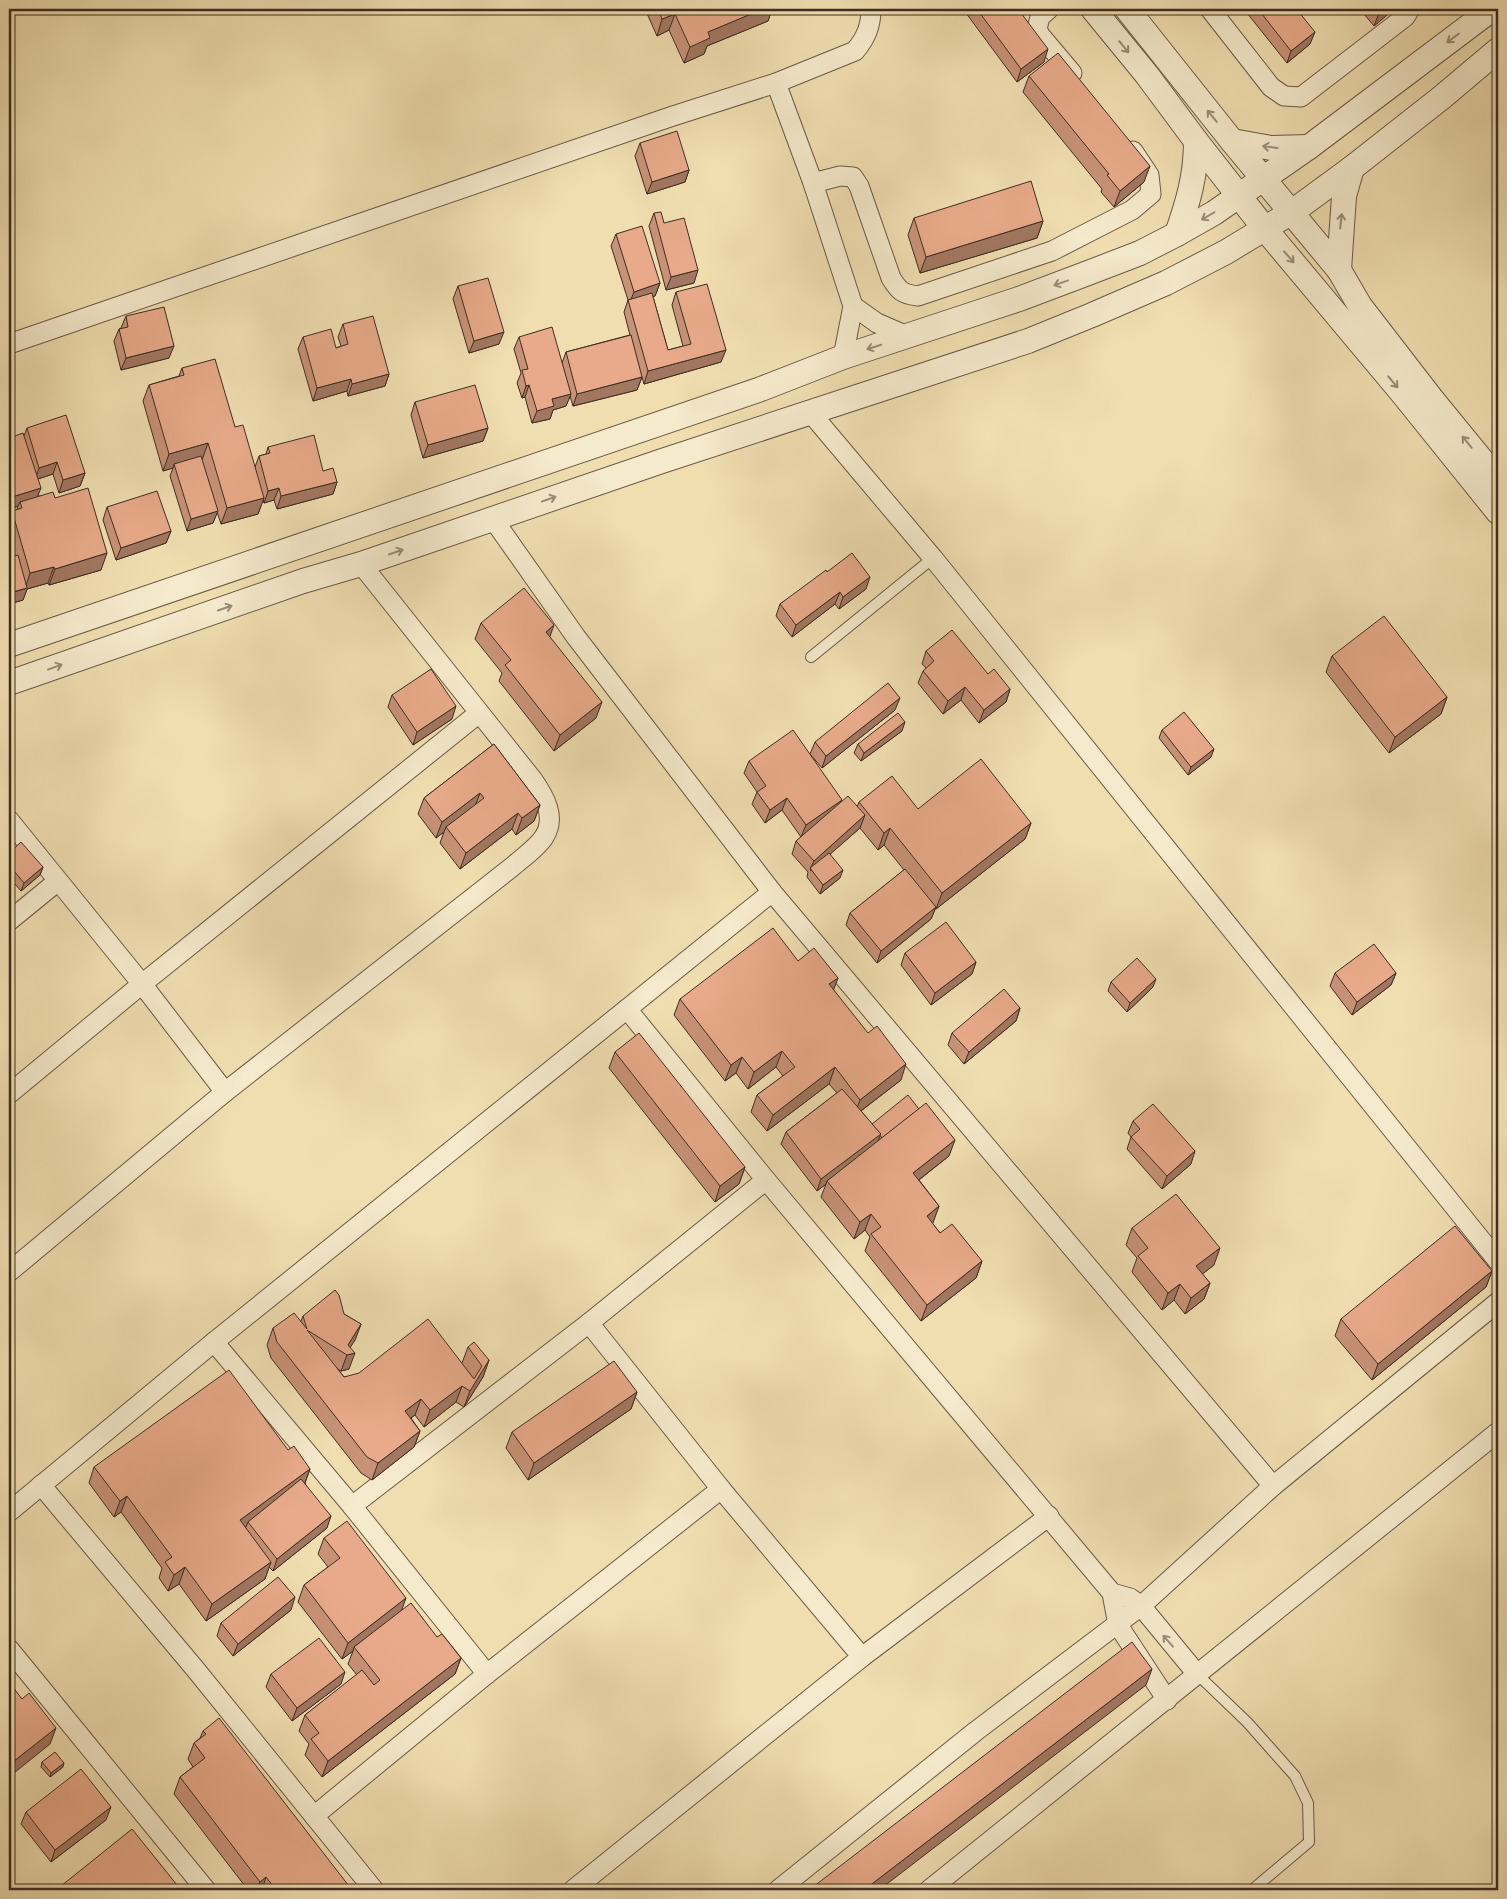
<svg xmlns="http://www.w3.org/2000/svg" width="1507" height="1899" viewBox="0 0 1507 1899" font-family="'Libre Bodoni',serif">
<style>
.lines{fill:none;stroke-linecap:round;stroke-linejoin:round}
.service-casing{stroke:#6a5946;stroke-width:12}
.minor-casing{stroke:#6a5946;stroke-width:21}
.tertiary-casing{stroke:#6a5946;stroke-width:26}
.service{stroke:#f5eacc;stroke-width:10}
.minor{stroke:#f5eacc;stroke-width:19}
.tertiary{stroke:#f5eacc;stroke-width:24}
.wall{fill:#c89277;stroke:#3d2d22}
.shaded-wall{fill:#a27761;stroke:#3d2d22}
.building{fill:#e8aa8a;stroke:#3d2d22}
.oneway{stroke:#998c77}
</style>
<rect width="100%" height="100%" fill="#f0deb1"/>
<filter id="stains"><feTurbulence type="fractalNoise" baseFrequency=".004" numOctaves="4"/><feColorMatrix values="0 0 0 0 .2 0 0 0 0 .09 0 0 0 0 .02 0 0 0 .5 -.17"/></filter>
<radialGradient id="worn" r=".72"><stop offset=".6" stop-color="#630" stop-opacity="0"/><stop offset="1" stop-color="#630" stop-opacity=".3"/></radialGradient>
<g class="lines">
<g class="service-casing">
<g id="service">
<path d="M811 657 933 558"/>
<path d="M1197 1674 1247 1722 1295 1776 1308 1803 1309 1842 1252 1890"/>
</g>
</g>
<g class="minor-casing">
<g id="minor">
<path d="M1049 9 1040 17 1037 29 1040 35 1072 73"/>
<path d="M1210 9 1271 87 1284 96 1301 97 1405 17 1410 9"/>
<path d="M776 83 813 183 853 306 843 357"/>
<path d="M813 183 840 176 853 177 859 186 891 278C899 291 902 294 918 296L1052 251 1132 210 1151 194 1149 175 1133 151"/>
<path d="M853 306 877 323 907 336"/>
<path d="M9 344 670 117 776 83 855 51C866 38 871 26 871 9"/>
<path d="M810 412 933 558 1498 1261"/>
<path d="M493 519 576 637 772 892 1273 1486"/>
<path d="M9 820 142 984 225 1092"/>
<path d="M9 921 58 881"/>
<path d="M627 1009 766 1180 1112 1593 1118 1625 1167 1700"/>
<path d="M9 1094 142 984 479 713"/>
<path d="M9 1272 225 1092 512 867C521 859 538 847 544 837 557 817 544 796 533 780L361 564"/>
<path d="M589 1323 721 1489 862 1657"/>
<path d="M214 1342 352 1506 487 1674"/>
<path d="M41 1485 196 1670 374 1890"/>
<path d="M352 1506 589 1323 766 1180"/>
<path d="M9 1512 214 1342 772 892"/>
<path d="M1112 1593 1130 1598 1141 1606 1197 1674"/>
<path d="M9 1649 206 1890"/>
<path d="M314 1816 487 1674 721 1489"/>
<path d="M573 1890 862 1657 1049 1516"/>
<path d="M778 1890 976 1731 1141 1606 1273 1486 1498 1302"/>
<path d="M929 1890 1498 1432"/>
</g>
</g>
<g class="tertiary-casing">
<g id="tertiary">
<path d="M1093 9 1147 75 1196 141 1265 229 1403 394 1498 512"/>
<path d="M1127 9 1232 141 1339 270 1360 306 1431 398 1498 480"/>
<path d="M1232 141 1271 148 1309 147"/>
<path d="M1177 234C1188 202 1196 176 1196 141"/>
<path d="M1339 270 1344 196 1352 168"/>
<path d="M9 645 761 389 843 357 1019 299 1088 273 1140 253 1177 234 1214 213 1309 147 1492 9"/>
<path d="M9 683 303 581 361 564 662 461 1028 341 1092 315 1166 283 1226 252 1292 212 1352 168 1441 98 1498 50"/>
</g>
</g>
<use href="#service" class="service"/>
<use href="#minor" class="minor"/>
<use href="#tertiary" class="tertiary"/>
</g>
<g class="wall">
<path d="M645 9H772L768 21 707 46 704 54 684 63 669 30 657 36Z"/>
<path d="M963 9H1018L1044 62 1017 82Z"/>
<path d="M1248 9H1300L1299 12 1310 44 1287 63 1247 13Z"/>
<path d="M1360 9H1394L1374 26Z"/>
<path d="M1029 76 1144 182 1114 207 1101 192 1102 189 1023 92Z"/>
<path d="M640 143 689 170 685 182 647 194 635 156Z"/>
<path d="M654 213 664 223 694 283 666 290 649 226Z"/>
<path d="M914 218 1043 221 1037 238 920 273 908 235Z"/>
<path d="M616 234 660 283 655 296 653 297 668 350 683 346 672 305 676 292 721 362 644 384 642 377 637 390 573 406 570 396 566 406 553 410 550 419 532 423 525 397 522 398 517 383 521 373 514 349 519 337 562 363 566 352 630 335 624 312 628 300 611 246Z"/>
<path d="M458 286 499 344 469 353 453 299Z"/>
<path d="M126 316 169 358 121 370 114 341 119 329 121 328Z"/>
<path d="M343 324 389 374 385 386 348 396 347 391 313 401 298 349 303 337 336 348 341 346 338 337Z"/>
<path d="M182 368 235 427 255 467 259 456 266 454 268 447 323 471 337 482 333 494 277 509 274 500 264 503 263 500 258 514 221 524 217 512 213 523 187 531 170 476 173 468 163 471 143 401 149 385 179 376Z"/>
<path d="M415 402 488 428 483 441 423 458 411 415Z"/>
<path d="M27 428 85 473 80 486 59 493 53 474 38 479V496L55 498 101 570 49 585 48 583 27 589 23 600 9 604V548L11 557 15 556 9 536V521L12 511 17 510 18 506 9 510V438L24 436Z"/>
<path d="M107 507 171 531 166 543 116 560 103 520Z"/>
<path d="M827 572 866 589 839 609 835 604 792 637 776 616 780 604Z"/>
<path d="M481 623 550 637 596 718 554 751 499 681 502 673 475 639Z"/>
<path d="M926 651 988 674 1010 689 1006 702 979 723 961 700 943 714 918 683 923 671 926 668 922 664Z"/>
<path d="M1332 656 1447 697 1441 714 1389 753 1326 672Z"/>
<path d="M392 695 452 719 413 745 388 707Z"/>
<path d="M895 710 822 768 810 754 815 742Z"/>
<path d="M1162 730 1211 757 1188 775 1159 738Z"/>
<path d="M902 731 861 761 854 753 858 744Z"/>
<path d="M494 744 540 805 534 821 516 835 512 829 460 869 440 843 444 832 436 838 418 814 424 798Z"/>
<path d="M749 761 841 803 857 807 859 802 1031 823 1025 839 936 909H935L931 919 877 963 846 925 850 913 904 870 884 845 878 850 860 828 830 854 840 878 820 894 807 877 808 872 792 854 796 841 801 837 782 810 765 823 752 804 757 792 744 773Z"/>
<path d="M9 853 43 867 40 875 21 891 9 877Z"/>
<path d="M905 953 976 962 972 974 931 1005 901 965Z"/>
<path d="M798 961 838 978 833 989 901 1080 861 1111 872 1124 949 1156 919 1180 939 1206 932 1223 940 1233 982 1261 976 1278 921 1321 865 1251 870 1237 865 1230 854 1239 821 1197 826 1184 817 1191 781 1144 786 1132 837 1093 829 1084 767 1131 751 1112 757 1095 783 1076 776 1067 748 1089 736 1073 725 1081 674 1015 680 999Z"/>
<path d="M1335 973H1396L1391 985 1352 1015 1330 986Z"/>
<path d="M1111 982 1153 987 1127 1012 1108 991Z"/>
<path d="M1020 1008 1016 1021 964 1064 948 1045 952 1033Z"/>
<path d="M615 1052 745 1167 739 1184 715 1202 609 1068Z"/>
<path d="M1133 1121 1191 1164 1162 1189 1127 1149 1131 1137 1128 1133Z"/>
<path d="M1132 1228 1214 1265 1202 1274 1210 1283 1204 1299 1185 1314 1174 1300 1162 1310 1132 1272 1137 1258 1126 1245Z"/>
<path d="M1492 1271 1486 1287 1372 1380 1335 1336 1341 1319Z"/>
<path d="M344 1314 361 1324 355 1340 350 1347 349 1369 341 1371 338 1369 344 1377 462 1363 468 1347 489 1360 483 1377 464 1407 456 1402 424 1427 415 1415 411 1418 420 1431 414 1447 372 1480 361 1473 271 1358 267 1345 273 1328 301 1321 303 1316Z"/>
<path d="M637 1392 631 1409 528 1480 506 1448 512 1432Z"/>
<path d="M288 1450 310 1469 305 1483 327 1528 273 1571 269 1567 265 1579 206 1621 179 1584 168 1591 159 1578 162 1568 121 1512 114 1517 89 1483 94 1467Z"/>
<path d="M324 1538 402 1610 437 1637 461 1658 455 1674 322 1777 305 1755 309 1744 299 1731 305 1715 357 1675 348 1664 353 1651 342 1659 298 1602 304 1585 328 1567 318 1554Z"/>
<path d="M291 1610 233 1656 217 1636 221 1623Z"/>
<path d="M271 1674 341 1684 292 1721 266 1687Z"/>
<path d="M203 1731 352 1890H248L174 1794 180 1777 193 1767 188 1759 194 1743 200 1738Z"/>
<path d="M42 1762 63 1767 50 1777 41 1767Z"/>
<path d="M26 1812 106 1820 51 1862 21 1824Z"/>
</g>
<g class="shaded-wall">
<path d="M763 9H772L768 21 707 46 704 54 684 63 690 47 708 32Z"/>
<path d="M1384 9H1394L1374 26 1379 13Z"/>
<path d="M675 14 669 30 657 36 662 19Z"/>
<path d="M1315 32 1310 44 1287 63 1291 51Z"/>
<path d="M1048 49 1044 62 1017 82 1021 69Z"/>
<path d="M1150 166 1144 182 1114 207 1120 191Z"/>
<path d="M689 170 685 182 647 194 652 182Z"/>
<path d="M1043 221 1037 238 920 273 926 257Z"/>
<path d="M698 270 694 283 666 290 671 277Z"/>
<path d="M660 283 655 296 629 304 634 292Z"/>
<path d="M504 332 499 344 469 353 474 341Z"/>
<path d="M174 346 169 358 121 370 126 358Z"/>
<path d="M726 350 721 362 644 384 648 371Z"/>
<path d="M389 374 385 386 348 396 352 384Z"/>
<path d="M642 377 637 390 573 406 577 394Z"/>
<path d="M351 379 347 391 313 401 317 388Z"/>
<path d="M529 385 525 397 522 398 526 386Z"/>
<path d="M571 394 566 406 553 410 550 419 532 423 537 411 552 399Z"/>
<path d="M488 428 483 441 423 458 428 445Z"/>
<path d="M208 443 202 460 174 464 173 468 163 471 169 454Z"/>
<path d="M57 462 53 474 35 480 39 468Z"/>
<path d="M85 473 80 486 59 493 63 480Z"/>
<path d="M337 482 333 494 277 509 281 496Z"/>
<path d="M41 488 36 500 20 502 18 506 9 510 12 497Z"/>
<path d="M279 488 274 500 264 503 268 491Z"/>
<path d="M264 498 258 514 221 524 227 508Z"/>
<path d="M218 511 213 523 187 531 191 519Z"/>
<path d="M171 531 166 543 116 560 121 548Z"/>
<path d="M107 553 101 570 49 585 55 569Z"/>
<path d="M54 567 48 583 27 589 23 600 9 604V593L25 589 30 573Z"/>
<path d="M870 577 866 589 839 609 843 597Z"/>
<path d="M840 592 835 604 792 637 796 625Z"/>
<path d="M554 625 548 642 546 632Z"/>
<path d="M965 687 961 700 943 714 948 701Z"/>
<path d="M1010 689 1006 702 979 723 984 710Z"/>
<path d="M1447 697 1441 714 1389 753 1395 737Z"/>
<path d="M900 698 895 710 822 768 826 756Z"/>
<path d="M602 702 596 718 554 751 560 735Z"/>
<path d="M456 706 452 719 413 745 417 732Z"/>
<path d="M905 722 902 731 861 761 864 753Z"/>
<path d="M1214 749 1211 757 1188 775 1191 767Z"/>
<path d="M480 793 474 809 446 827 444 832 436 838 442 822Z"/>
<path d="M787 798 782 810 765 823 770 810Z"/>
<path d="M842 800 837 812 801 837 806 825Z"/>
<path d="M540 805 534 821 516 835 522 818Z"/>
<path d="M518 813 512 829 460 869 466 853Z"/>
<path d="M865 815 860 828 811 871 810 869 814 861Z"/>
<path d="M1031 823 1025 839 936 909 942 893Z"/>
<path d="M890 828 884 845 878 850 884 833Z"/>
<path d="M43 867 40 875 21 891 24 883Z"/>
<path d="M843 870 840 878 820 894 823 885Z"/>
<path d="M936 907 931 919 877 963 881 951Z"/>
<path d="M976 962 972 974 931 1005 935 993Z"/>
<path d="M1396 973 1391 985 1352 1015 1357 1002Z"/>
<path d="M838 978 832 994 829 984Z"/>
<path d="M1156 979 1153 987 1127 1012 1130 1003Z"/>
<path d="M1020 1008 1016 1021 964 1064 969 1052Z"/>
<path d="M782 1051 776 1067 748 1089 754 1072Z"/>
<path d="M742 1057 736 1073 725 1081 731 1065Z"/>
<path d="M906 1064 901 1080 854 1116 860 1100Z"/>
<path d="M835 1067 829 1084 767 1131 773 1115Z"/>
<path d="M881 1134 876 1146 827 1181 826 1184 817 1191 821 1179Z"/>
<path d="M955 1140 949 1156 907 1189 913 1173Z"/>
<path d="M1195 1151 1191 1164 1162 1189 1167 1176Z"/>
<path d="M745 1167 739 1184 715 1202 720 1186Z"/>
<path d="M939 1206 933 1223 921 1233 927 1216Z"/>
<path d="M871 1214 865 1230 854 1239 860 1222Z"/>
<path d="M1220 1248 1214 1265 1191 1283 1196 1266Z"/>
<path d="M982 1261 976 1278 921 1321 927 1305Z"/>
<path d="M1492 1271 1486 1287 1372 1380 1378 1364Z"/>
<path d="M1210 1283 1204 1299 1185 1314 1191 1298Z"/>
<path d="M1180 1284 1174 1300 1162 1310 1168 1293Z"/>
<path d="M361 1324 355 1340 346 1354 348 1345Z"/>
<path d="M355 1353 349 1369 341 1371 347 1355Z"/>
<path d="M489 1360 483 1377 464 1407 470 1391Z"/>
<path d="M462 1386 456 1402 424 1427 430 1410Z"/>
<path d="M637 1392 631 1409 528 1480 534 1463Z"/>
<path d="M421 1399 415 1415 399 1427 405 1411Z"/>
<path d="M420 1431 414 1447 372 1480 378 1463Z"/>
<path d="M310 1469 304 1485 248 1522 246 1527 234 1536 240 1520Z"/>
<path d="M127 1496 121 1512 114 1517 120 1501Z"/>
<path d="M331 1516 327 1528 273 1571 277 1559Z"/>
<path d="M271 1562 265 1579 206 1621 212 1604Z"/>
<path d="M185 1567 179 1584 168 1591 174 1575Z"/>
<path d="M295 1597 291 1610 233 1656 238 1644Z"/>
<path d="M406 1598 400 1615 354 1647 353 1651 342 1659 348 1643Z"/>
<path d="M461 1658 455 1674 322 1777 328 1761Z"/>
<path d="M1152 1669 1146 1685 879 1890H864Z"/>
<path d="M345 1672 341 1684 292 1721 297 1708Z"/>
<path d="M56 1728 50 1744 9 1777V1765Z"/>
<path d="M64 1763 63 1767 50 1777 51 1773Z"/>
<path d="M111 1807 106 1820 51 1862 55 1850Z"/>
<path d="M266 1877 262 1890H257L260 1882Z"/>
</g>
<g class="building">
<path d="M658 9H763L708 32 710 38 690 47 675 14 662 19Z"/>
<path d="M977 9H1018L1048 49 1021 69Z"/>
<path d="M1258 9H1300L1298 11 1315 32 1291 51Z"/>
<path d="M1375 9H1384L1379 13Z"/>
<path d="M1058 53 1150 166 1120 191 1107 175 1109 174 1029 76Z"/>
<path d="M677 131 689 170 652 182 640 143Z"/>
<path d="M1031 181 1043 221 926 257 914 218Z"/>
<path d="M661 212 664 223 684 218 698 270 671 277 654 213Z"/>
<path d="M642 226 660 283 634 292 616 234Z"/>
<path d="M488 278 504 332 474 341 458 286Z"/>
<path d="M707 284 726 350 648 371 628 300 652 293 668 350 691 344 676 292Z"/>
<path d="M164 307 174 346 126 358 119 329 128 327 126 316Z"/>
<path d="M373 316 389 374 352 384 351 379 317 388 303 337 331 329 336 348 348 344 343 324Z"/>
<path d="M552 327 571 394 552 399 554 406 537 411 529 385 526 386 522 370 528 369 519 337Z"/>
<path d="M631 335 642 377 577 394 566 352Z"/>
<path d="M215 359 235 427 243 425 264 498 227 508 208 443 169 454 149 385 184 375 182 368Z"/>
<path d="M475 385 488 428 428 445 415 402Z"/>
<path d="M66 415 85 473 63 480 57 462 39 468 27 428Z"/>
<path d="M23 433 41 488 12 497 9 486V438Z"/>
<path d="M314 435 323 471 333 468 337 482 281 496 279 488 268 491 259 456 270 453 268 447Z"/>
<path d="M201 456 218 511 191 519 174 464Z"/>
<path d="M88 488 107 553 55 569 54 567 30 573 12 511 22 508 20 502 53 492 55 498Z"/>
<path d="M157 491 171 531 121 548 107 507Z"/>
<path d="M9 548 11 557 18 555 27 588 9 593Z"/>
<path d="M852 553 870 577 843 597 840 592 796 625 780 604 826 570 827 572Z"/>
<path d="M524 588 554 625 546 632 602 702 560 735 505 665 511 660 481 623Z"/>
<path d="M1384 616 1447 697 1395 737 1332 656Z"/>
<path d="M952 630 988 674 994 669 1010 689 984 710 965 687 948 701 923 671 934 661 926 651Z"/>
<path d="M431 669 456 706 417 732 392 695Z"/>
<path d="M888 683 900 698 826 756 815 742Z"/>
<path d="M1184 712 1214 749 1191 767 1162 730Z"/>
<path d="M898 713 905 722 864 753 858 744Z"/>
<path d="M793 730 842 800 806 825 787 798 770 810 757 792 766 786 749 761Z"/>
<path d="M494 744 540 805 522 818 518 813 466 853 446 827 484 798 480 793 442 822 424 798Z"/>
<path d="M981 759 1031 823 942 893 890 828 884 833 859 802 892 776 918 809Z"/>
<path d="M848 796 865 815 814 861 796 841Z"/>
<path d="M21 842 43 867 24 883 9 865V853Z"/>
<path d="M829 853 843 870 823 885 810 868Z"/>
<path d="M905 869 936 907 881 951 850 913Z"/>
<path d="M946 922 976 962 935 993 905 953Z"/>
<path d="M773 928 798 961 814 948 838 978 829 984 868 1033 877 1026 906 1064 860 1100 835 1067 773 1115 757 1095 795 1067 782 1051 754 1072 742 1057 731 1065 680 999Z"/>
<path d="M1374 944 1396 973 1357 1002 1335 973Z"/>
<path d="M1137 958 1156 979 1130 1003 1111 982Z"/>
<path d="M1004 989 1020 1008 969 1052 952 1033Z"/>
<path d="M639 1033 745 1167 720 1186 615 1052Z"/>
<path d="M842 1089 881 1134 821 1179 786 1132Z"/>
<path d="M908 1095 919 1109 882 1138 880 1135 881 1134 872 1124Z"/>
<path d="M926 1103 955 1140 913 1173 939 1206 927 1216 940 1233 952 1224 982 1261 927 1305 871 1234 881 1227 871 1214 860 1222 827 1181Z"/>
<path d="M1153 1104 1195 1151 1167 1176 1131 1137 1140 1129 1133 1121Z"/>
<path d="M1176 1194 1220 1248 1196 1266 1210 1283 1191 1298 1180 1284 1168 1293 1138 1256 1148 1248 1132 1228Z"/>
<path d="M1455 1226 1492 1271 1378 1364 1341 1319Z"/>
<path d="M335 1290 339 1295 344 1314 361 1324 348 1345 355 1353 347 1355 307 1330 344 1377 359 1373 428 1319 474 1379 482 1366 468 1347 474 1342 489 1360 470 1391 462 1386 430 1410 421 1399 405 1411 420 1431 378 1463 367 1457 277 1342 273 1328 294 1313 307 1329 303 1316Z"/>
<path d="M614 1361 637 1392 534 1463 512 1432Z"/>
<path d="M229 1370 288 1450 294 1446 310 1469 240 1520 271 1562 212 1604 185 1567 174 1575 165 1562 172 1557 127 1496 120 1501 94 1467Z"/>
<path d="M301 1479 331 1516 277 1559 248 1522Z"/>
<path d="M347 1521 406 1598 348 1643 304 1585 340 1558 324 1538Z"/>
<path d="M278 1577 295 1597 238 1644 221 1623Z"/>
<path d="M411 1603 437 1637 442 1634 461 1658 328 1761 311 1739 319 1733 305 1715 362 1670 374 1685 380 1680 354 1647Z"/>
<path d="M319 1638 345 1672 297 1708 271 1674Z"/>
<path d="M1132 1642 1152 1669 864 1890H809Z"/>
<path d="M9 1682 22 1699 29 1693 56 1728 9 1765Z"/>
<path d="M219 1718 352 1890H276L266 1877 260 1882 180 1777 205 1758 194 1743 206 1734 203 1731Z"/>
<path d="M55 1752 64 1763 51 1773 42 1762Z"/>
<path d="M81 1769 111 1807 55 1850 26 1812Z"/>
<path d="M132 1829 181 1890H56Z"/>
</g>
<defs><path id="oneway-shaft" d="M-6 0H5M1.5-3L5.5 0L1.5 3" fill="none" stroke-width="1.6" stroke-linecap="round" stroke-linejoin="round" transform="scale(1.25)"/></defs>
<g class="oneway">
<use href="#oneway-shaft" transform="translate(1453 38) rotate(143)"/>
<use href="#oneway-shaft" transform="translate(1124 47) rotate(51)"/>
<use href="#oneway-shaft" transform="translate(1212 116) rotate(-129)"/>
<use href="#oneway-shaft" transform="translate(1270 147) rotate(-172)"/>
<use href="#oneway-shaft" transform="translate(1208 216) rotate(150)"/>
<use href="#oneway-shaft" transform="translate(1341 221) rotate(-84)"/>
<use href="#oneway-shaft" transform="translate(1289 257) rotate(49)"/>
<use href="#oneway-shaft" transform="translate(1061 283) rotate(160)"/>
<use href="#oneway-shaft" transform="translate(874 347) rotate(162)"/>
<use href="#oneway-shaft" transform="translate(1393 382) rotate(50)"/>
<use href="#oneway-shaft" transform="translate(1467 442) rotate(-129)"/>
<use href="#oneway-shaft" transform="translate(549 499) rotate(-19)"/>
<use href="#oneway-shaft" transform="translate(396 552) rotate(-19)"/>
<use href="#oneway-shaft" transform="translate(225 608) rotate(-19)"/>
<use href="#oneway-shaft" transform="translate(55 667) rotate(-20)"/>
<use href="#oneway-shaft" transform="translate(1168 1641) rotate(-131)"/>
</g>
<rect width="1507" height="1899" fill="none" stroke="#f0deb1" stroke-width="30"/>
<rect x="10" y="10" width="1487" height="1879" fill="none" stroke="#3d2d22" stroke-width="2.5"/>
<rect x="15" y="15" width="1477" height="1869" fill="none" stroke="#3d2d22"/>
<rect width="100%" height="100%" filter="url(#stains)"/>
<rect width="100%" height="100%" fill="url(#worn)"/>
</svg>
